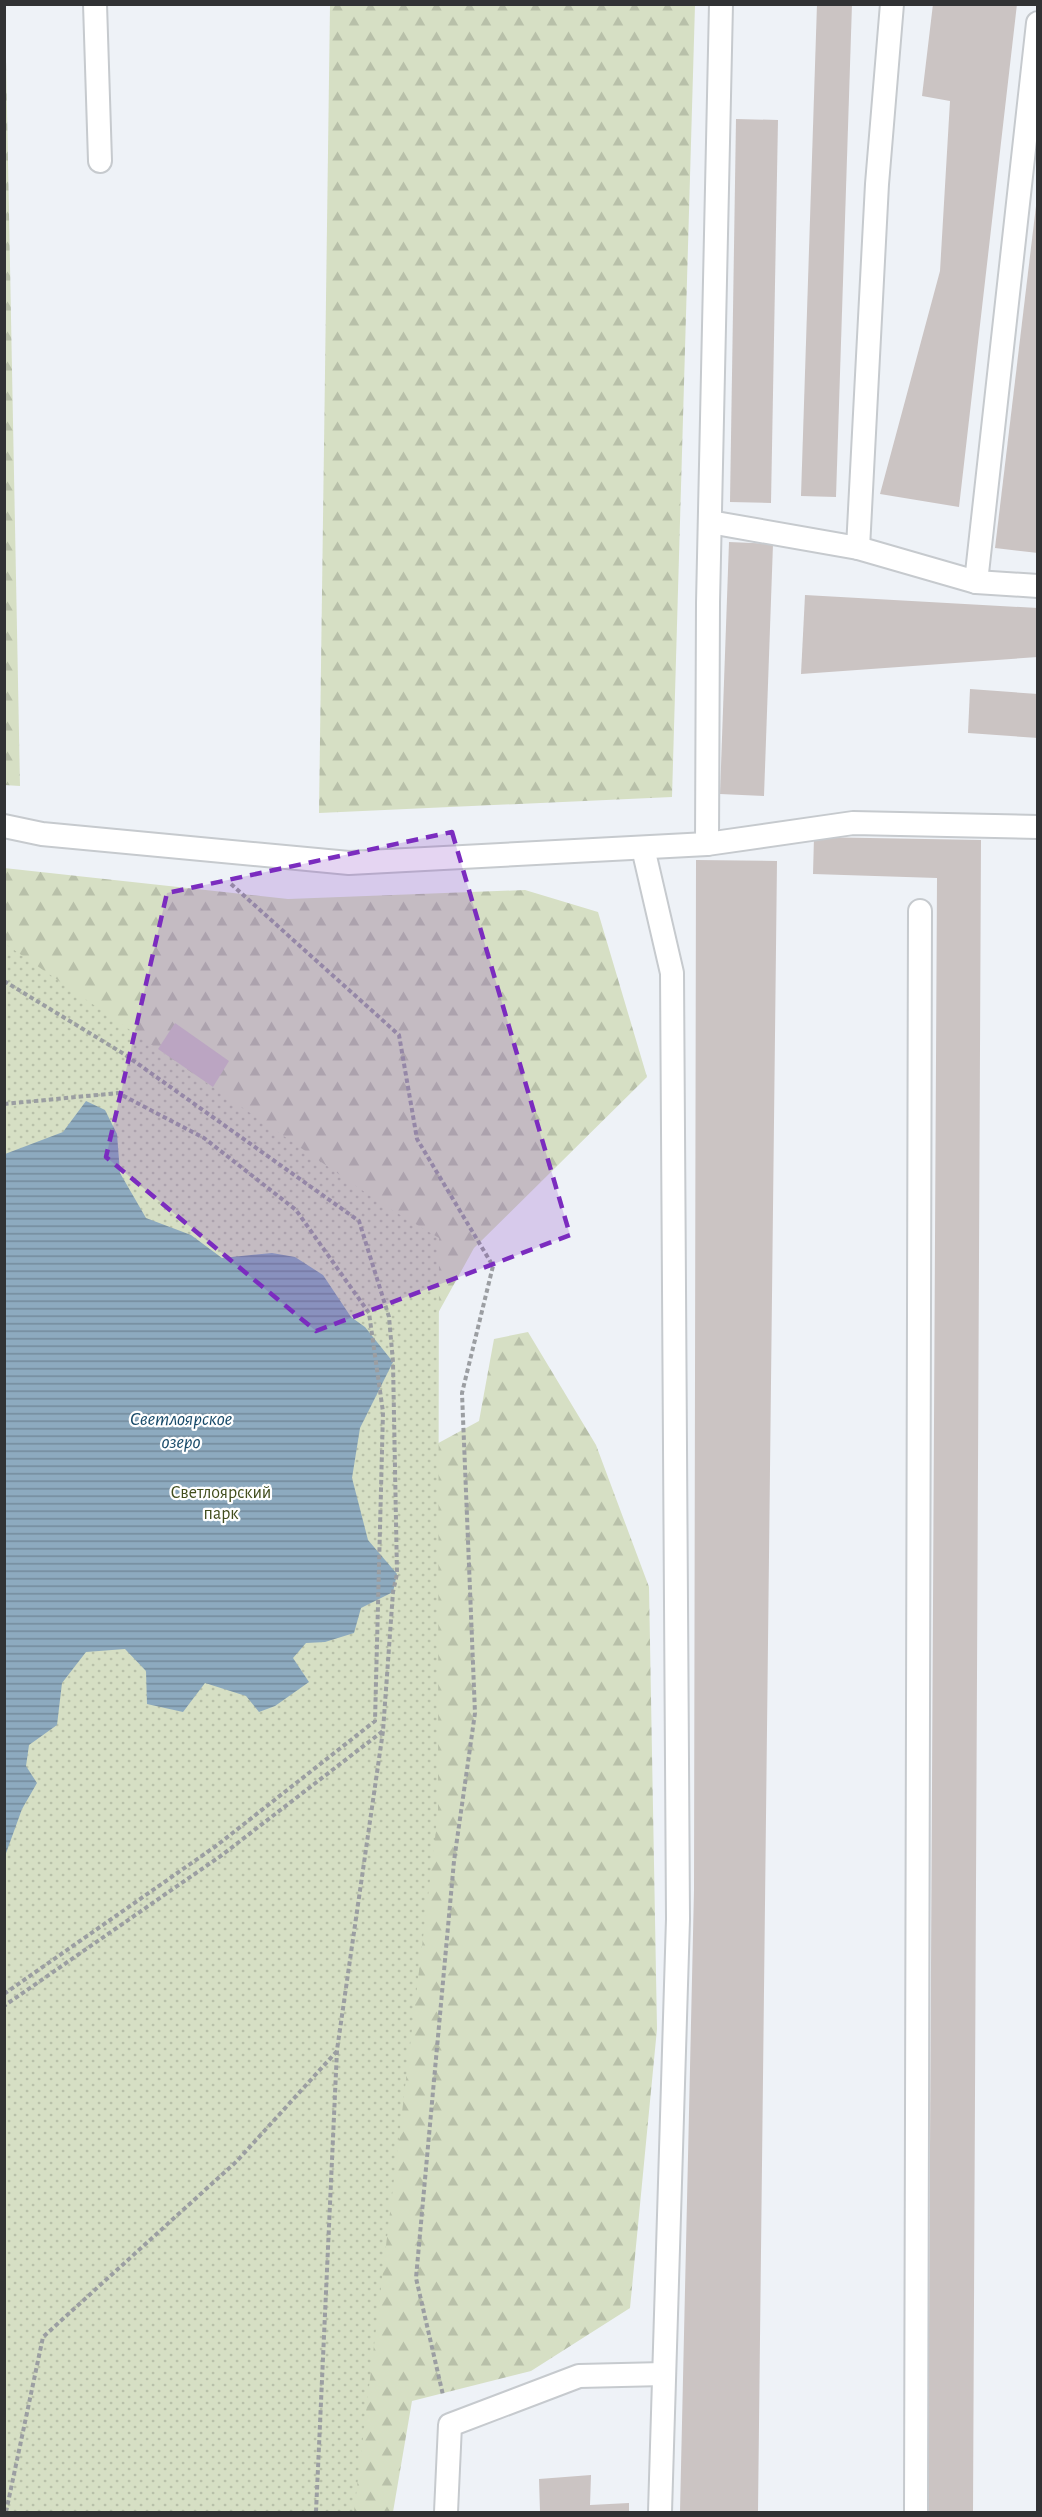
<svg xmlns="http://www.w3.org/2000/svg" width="1042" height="2517" viewBox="0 0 1042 2517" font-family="'Alegreya Sans',sans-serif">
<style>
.forest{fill:url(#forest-firs)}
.park{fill:url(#park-dots)}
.water{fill:url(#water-rules)}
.building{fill:#cbc4c3}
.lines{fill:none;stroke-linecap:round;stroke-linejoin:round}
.service-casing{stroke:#c6cace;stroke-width:26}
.path{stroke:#9b9ea2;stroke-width:4;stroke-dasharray:4.5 3;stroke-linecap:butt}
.service{stroke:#fff;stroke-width:22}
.marked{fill:#7b2cbf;fill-opacity:0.2;stroke:#7b2cbf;stroke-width:4.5;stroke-dasharray:12 8;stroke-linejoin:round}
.labels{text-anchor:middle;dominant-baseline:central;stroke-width:4.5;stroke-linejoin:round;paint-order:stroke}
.park-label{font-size:18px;fill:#424e1d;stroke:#fff}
.water-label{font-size:20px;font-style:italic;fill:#184a69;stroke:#fff}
</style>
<defs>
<pattern id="forest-firs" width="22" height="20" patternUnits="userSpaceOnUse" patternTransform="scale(1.5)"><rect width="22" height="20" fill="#d6dfc4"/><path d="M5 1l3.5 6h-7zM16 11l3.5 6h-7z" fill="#b8c0a9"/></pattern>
<pattern id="park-dots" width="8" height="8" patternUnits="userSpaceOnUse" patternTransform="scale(1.5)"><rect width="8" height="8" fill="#d6dfc4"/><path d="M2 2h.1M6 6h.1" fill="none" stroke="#b8c0a9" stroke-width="1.8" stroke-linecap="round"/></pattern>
<pattern id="water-rules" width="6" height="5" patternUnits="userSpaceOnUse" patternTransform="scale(1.5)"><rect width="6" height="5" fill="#8daabf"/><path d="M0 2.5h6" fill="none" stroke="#748b9c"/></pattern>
</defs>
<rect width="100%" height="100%" fill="#eef2f7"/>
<g class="forest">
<path d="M4 5H5L20 786 4 785Z"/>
<path d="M330 5H695L672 797 319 813Z"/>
<path d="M4 868 288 899 525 890 598 912 647 1077 474 1248 411 1362 5 965Z"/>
<path d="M528 1332 596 1445 649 1587 657 2029 630 2308 531 2371 412 2401 393 2512H339L420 1453 479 1421 494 1339Z"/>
</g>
<path class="park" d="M4 943 382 1204 439 1238 438 1813 354 2512H5Z"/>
<path class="water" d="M86 1101 105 1110 117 1134 120 1173 146 1218 191 1235 222 1258 272 1253 295 1257 323 1275 351 1317 365 1327 393 1362 360 1428 352 1478 368 1540 397 1574 393 1592 361 1608 354 1633 325 1642 306 1643 293 1658 309 1682 275 1706 259 1712 246 1696 205 1683 183 1712 147 1704 146 1671 125 1649 86 1652 62 1683 57 1725 29 1745 26 1766 37 1783 22 1809 5 1856V1154L63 1132Z"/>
<g class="building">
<path d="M817 4H852L836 497 801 496Z"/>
<path d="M933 4H1017L959 507 880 494 940 271 950 101 922 96Z"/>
<path d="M736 119 778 120 771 503 730 502Z"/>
<path d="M1036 206 1038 207V553L995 548Z"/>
<path d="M729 542 773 544 764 796 720 794Z"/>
<path d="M805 595 1038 608V657L801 674Z"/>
<path d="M970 689 1038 694V738L968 733Z"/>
<path d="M814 837 981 840 973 2512H928L937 878 813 874Z"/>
<path d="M696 860 777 861 758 2512H680L694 1890Z"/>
<path d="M175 1023 229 1061 213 1087 158 1049Z"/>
<path d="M591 2475 590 2505 629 2503V2512H540L539 2479Z"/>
</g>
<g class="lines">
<g class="service-casing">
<g id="service">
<path d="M95 4 100 161"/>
<path d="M710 522 858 548 877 184 892 4"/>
<path d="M858 548 976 582 1038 23"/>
<path d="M976 582 1038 586"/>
<path d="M4 826 42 834 349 863 707 844 853 823 1038 827"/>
<path d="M707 844 708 603 721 4"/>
<path d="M643 848 672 973 678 1919 660 2512"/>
<path d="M446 2512 450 2425 579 2376 664 2374"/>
<path d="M916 2512 920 911"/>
</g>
</g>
<g class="path">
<path d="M231 884 399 1035 417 1139 493 1266 462 1393 475 1713 454 1861 416 2278 443 2395"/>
<path d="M4 981 124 1054 359 1221 389 1317 393 1362 397 1574 393 1592 383 1731 222 1855 4 2006"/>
<path d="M4 1104 118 1093 204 1138 296 1210 369 1313 383 1412 375 1721 216 1846 4 1994"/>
<path d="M6 2512 43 2337 237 2161 337 2051"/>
<path d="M316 2512 337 2050 383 1731"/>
</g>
<use href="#service" class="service"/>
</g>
<path class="marked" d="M452 832 570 1235 316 1331 106 1157 167 893Z"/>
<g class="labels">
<g class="park-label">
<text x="221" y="1493">Светлоярский<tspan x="221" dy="21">парк</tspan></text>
</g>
<g class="water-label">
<text x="181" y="1419">Светлоярское<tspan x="181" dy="23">озеро</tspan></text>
</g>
</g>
<rect width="1042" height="2517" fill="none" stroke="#313234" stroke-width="12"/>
</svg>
